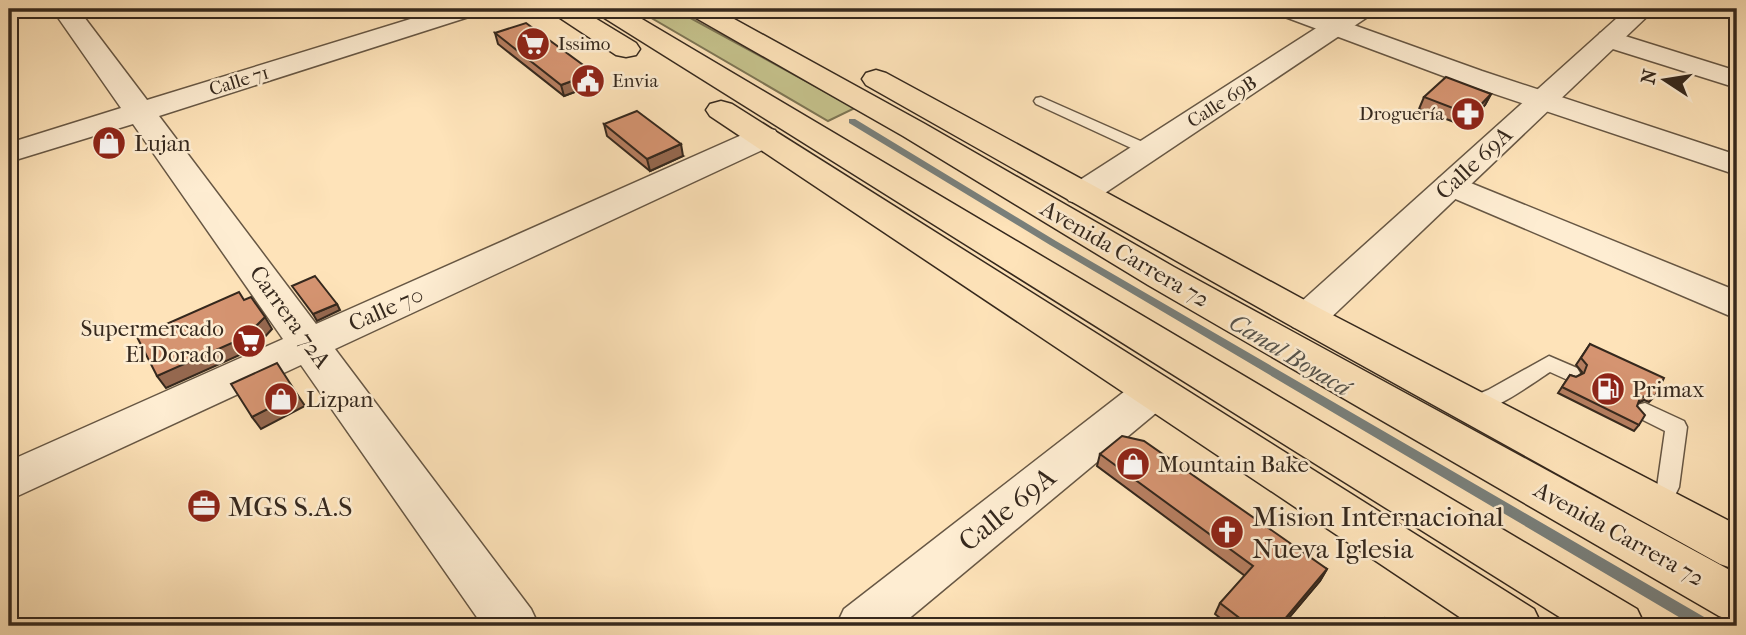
<svg xmlns="http://www.w3.org/2000/svg" width="1746" height="635" viewBox="0 0 1746 635" font-family="'IM FELL French Canon',serif">
<style>
.green{fill:#c5c28c;stroke:#7d7554;stroke-width:2}
.lines{fill:none;stroke-linecap:round;stroke-linejoin:round}
.stream{fill:#79807c;fill-rule:evenodd}
.service-casing{stroke:#675744;stroke-width:3}
.minor-casing{stroke:#675744;stroke-width:3}
.tertiary-casing{stroke:#675744;stroke-width:3}
.trunk-casing{stroke:#35281d;stroke-width:3}
.service{fill:#feedd2;fill-rule:evenodd}
.minor{fill:#feedd2;fill-rule:evenodd}
.tertiary{fill:#feedd2;fill-rule:evenodd}
.trunk{fill:#fee3b9;fill-rule:evenodd}
.wall{fill:#b77f61;stroke:#35281d;stroke-width:2}
.shaded-wall{fill:#95684f;stroke:#35281d;stroke-width:2}
.building{fill:#d59471;stroke:#35281d;stroke-width:2}
.labels{text-anchor:middle;dominant-baseline:central;stroke-width:5;stroke-linejoin:round;paint-order:stroke}
.far-poi-label{font-size:19px;fill:#35281d;stroke:#feedd2;text-anchor:start}
.far-street-label{font-size:19px;fill:#35281d;stroke:#feedd2}
.poi-label{font-size:23px;fill:#35281d;stroke:#feedd2;text-anchor:start}
.street-label{font-size:23px;fill:#35281d;stroke:#feedd2}
.water-label{font-size:24px;font-style:italic;fill:#57544c;stroke:#feedd2}
.near-poi-label{font-size:28px;fill:#35281d;stroke:#feedd2;text-anchor:start}
.near-street-label{font-size:28px;fill:#35281d;stroke:#feedd2}
</style>
<rect width="100%" height="100%" fill="#fee3b9"/>
<filter id="stains"><feTurbulence type="fractalNoise" baseFrequency=".00286" numOctaves="4"/><feColorMatrix values="0 0 0 0 .2 0 0 0 0 .09 0 0 0 0 .02 0 0 0 .5 -.17"/></filter>
<radialGradient id="worn" r=".72"><stop offset=".6" stop-color="#630" stop-opacity="0"/><stop offset="1" stop-color="#630" stop-opacity=".3"/></radialGradient>
<path class="green" d="M636 9H674L855 108 828 121Z"/>
<g class="lines">
<path class="stream" d="M849 119H855L1056 241 1711 621 1713 626H1694L1050 245 849 123Z"/>
<g class="service-casing">
<g id="service">
<path d="M1041 97 1154 147 1156 150 1148 155 1142 153 1036 104 1034 101 1036 98Z"/>
<path d="M1549 356 1577 368 1580 373 1577 378 1570 381 1550 372C1531 384 1486 419 1464 412L1460 406 1464 400 1488 390Z"/>
<path d="M1645 403 1684 421 1687 427 1679 487 1666 514 1658 517 1650 514 1646 507 1657 487 1665 431 1637 417 1634 411 1637 405Z"/>
</g>
</g>
<g class="minor-casing">
<g id="minor">
<path d="M52 9H78L147 100 443 9H482L478 14 159 116 316 324 753 130 764 128 775 130 779 137 775 144 335 349 531 609 539 626H483L301 365 9 500V461L283 339 133 124 9 162V143L121 108Z"/>
<path d="M1273 9H1309L1482 71 1737 155V175L1462 83 1277 14Z"/>
<path d="M1609 31 1737 71V88L1600 45 1596 39 1600 33Z"/>
<path d="M1451 175 1737 291V319L1439 192 1435 185 1439 178Z"/>
</g>
</g>
<g class="tertiary-casing">
<g id="tertiary">
<path d="M1346 9H1376L1372 14 1093 201 1081 204 1069 201 1064 194 1069 187Z"/>
<path d="M1627 9H1655L1321 327 1307 331 1293 327 1288 318 1293 309Z"/>
<path d="M1153 376 1168 381 1174 392 1168 403 900 626H836L844 609 1138 381Z"/>
</g>
</g>
<g class="trunk-casing">
<g id="trunk">
<path d="M550 9H580L636 43 640 49 636 55 626 57 616 55 554 14Z"/>
<path d="M594 9H625L1637 609 1645 626H1574L598 14Z"/>
<path d="M685 9H716L925 124 1174 267 1737 574V623L1719 616 1148 285 903 136 689 14Z"/>
<path d="M876 70 886 73 1321 309 1737 525V570L1720 564 1293 327 866 85 862 79 866 73Z"/>
<path d="M721 101 732 104 1534 609 1542 626H1473L710 116 706 110 710 104Z"/>
</g>
</g>
<use href="#service" class="service"/>
<use href="#minor" class="minor"/>
<use href="#tertiary" class="tertiary"/>
<use href="#trunk" class="trunk"/>
</g>
<g class="wall">
<path d="M393 9H433L405 18Z"/>
<path d="M495 33 596 84 564 96 498 44Z"/>
<path d="M1491 94 1485 105 1465 126 1419 109 1424 97Z"/>
<path d="M604 124 683 156 650 171 607 136Z"/>
<path d="M1590 344 1655 396 1649 402 1644 400 1638 403 1637 406 1639 425 1634 431 1558 393 1570 375 1576 377 1581 374 1582 372 1576 365Z"/>
<path d="M1100 454 1327 569 1320 581 1282 626H1230L1215 614 1220 603 1245 576 1097 466Z"/>
</g>
<g class="shaded-wall">
<path d="M402 9H433L405 18Z"/>
<path d="M594 73 596 84 564 96 561 85Z"/>
<path d="M1491 94 1485 105 1465 126 1471 115Z"/>
<path d="M681 144 683 156 650 171 647 159Z"/>
<path d="M337 304 340 310 317 321 313 314Z"/>
<path d="M265 317 272 329 262 340 264 344 166 388 157 376 254 328Z"/>
<path d="M297 394 305 406 261 429 252 417Z"/>
<path d="M1650 394 1644 400 1635 404 1640 398Z"/>
<path d="M1327 569 1320 581 1282 626H1279Z"/>
</g>
<g class="building">
<path d="M526 23 594 73 561 85 495 33Z"/>
<path d="M1446 77 1491 94 1471 115 1424 97Z"/>
<path d="M637 111 681 144 647 159 604 124Z"/>
<path d="M315 276 337 304 313 314 292 286Z"/>
<path d="M239 292 244 300 251 297 265 317 254 328 257 332 157 376 137 337Z"/>
<path d="M1590 344 1664 378 1655 396 1650 394 1640 398 1637 406 1645 415 1639 425 1562 387 1570 375 1576 377 1584 373 1587 365 1581 358Z"/>
<path d="M277 363 297 394 252 417 231 384Z"/>
<path d="M1122 436 1144 441 1327 569 1279 626H1250L1220 603 1253 566 1100 454Z"/>
<path d="M1385 618 1397 626H1378Z"/>
</g>
<defs>
<g id="supermarket-disc" transform="scale(1.75)"><circle r="9.5" fill="#8f2418" stroke="#feedd2"/><path d="M-6-5.5h2.5l.6 2H6L4.5 2H-2.5L-4.4-4H-6ZM-1.5 3.2a1.3 1.3 0 1 0 .1 0ZM3 3.2a1.3 1.3 0 1 0 .1 0Z" fill="#fff"/></g>
<g id="civic-disc" transform="scale(1.75)"><circle r="9.5" fill="#8f2418" stroke="#feedd2"/><path d="M-.6-6.5H3V-4.5H.6V-3L4-1V1h2V6H-6V1h2V-1L-.6-3ZM-1.2 2.5V6h2.4V2.5Z" fill="#fff"/></g>
<g id="pharmacy-disc" transform="scale(1.75)"><circle r="9.5" fill="#8f2418" stroke="#feedd2"/><path d="M-2-6h4v4h4v4h-4v4h-4v-4h-4v-4h4Z" fill="#fff"/></g>
<g id="shop-disc" transform="scale(1.75)"><circle r="9.5" fill="#8f2418" stroke="#feedd2"/><path d="M-5-2.5h2.3a2.7 3.5 0 0 1 5.4 0H5L5.5 6h-11ZM-1.5-2.5h3a1.5 2.3 0 0 0-3 0Z" fill="#fff"/></g>
<g id="fuel-disc" transform="scale(1.75)"><circle r="9.5" fill="#8f2418" stroke="#feedd2"/><path d="M-5.5-6h7V0h2V4h1.3V-2.5L3-4.5l.8-.8L6-3V5H2.5V1h-1V6h-7ZM-4.2-4.7v3.2H.2V-4.7Z" fill="#fff"/></g>
<g id="office-disc" transform="scale(1.75)"><circle r="9.5" fill="#8f2418" stroke="#feedd2"/><path d="M-6-3h4V-5.5h4V-3h4V5H-6ZM-1-4.5V-3h2v-1.5ZM-6 0V1H6V0Z" fill="#fff"/></g>
<g id="church-disc" transform="scale(1.75)"><circle r="9.5" fill="#8f2418" stroke="#feedd2"/><path d="M-1.2-6h2.4v3.5h3.3v2.4h-3.3V6h-2.4V-.1h-3.3v-2.4h3.3Z" fill="#fff"/></g>
</defs>
<g fill-rule="evenodd">
<use href="#supermarket-disc" x="533" y="44"/>
<use href="#civic-disc" x="588" y="81"/>
<use href="#pharmacy-disc" x="1468" y="114"/>
<use href="#shop-disc" x="109" y="143"/>
<use href="#supermarket-disc" x="249" y="341"/>
<use href="#fuel-disc" x="1608" y="389"/>
<use href="#shop-disc" x="281" y="399"/>
<use href="#shop-disc" x="1133" y="464"/>
<use href="#office-disc" x="204" y="506"/>
<use href="#church-disc" x="1227" y="532"/>
</g>
<g class="labels">
<g class="far-poi-label">
<text x="558" y="44">Issimo</text>
<text x="612" y="81">Envia</text>
<text x="1444" y="114" text-anchor="end">Droguería</text>
</g>
<g class="far-street-label">
<text transform="translate(239 81) rotate(-17)">Calle 71</text>
<text transform="translate(1222 102) rotate(-33)">Calle 69B</text>
</g>
<g class="poi-label">
<text x="134" y="143">Lujan</text>
<text x="224" y="328" text-anchor="end">Supermercado<tspan x="224" dy="26">El Dorado</tspan></text>
<text x="1632" y="389">Primax</text>
<text x="306" y="399">Lizpan</text>
<text x="1158" y="464">Mountain Bake</text>
</g>
<g class="street-label">
<text transform="translate(1474 163) rotate(-43)">Calle 69A</text>
<text transform="translate(1125 254) rotate(30)">Avenida Carrera 72</text>
<text transform="translate(386 309) rotate(-24)">Calle 70</text>
<text transform="translate(290 317) rotate(54)">Carrera 72A</text>
<text transform="translate(1619 534) rotate(29)">Avenida Carrera 72</text>
</g>
<g class="water-label">
<text transform="translate(1290 355) rotate(31)">Canal Boyacá</text>
</g>
<g class="near-poi-label">
<text x="228" y="506">MGS S.A.S</text>
<text x="1252" y="516">Mision Internacional<tspan x="1252" dy="32">Nueva Iglesia</tspan></text>
</g>
<g class="near-street-label">
<text transform="translate(1007 509) rotate(-39)">Calle 69A</text>
</g>
</g>
<rect width="1746" height="635" fill="none" stroke="#fee3b9" stroke-width="35"/>
<rect x="10" y="10" width="1725" height="614" fill="none" stroke="#35281d" stroke-width="3.5"/>
<rect x="18" y="18" width="1711" height="600" fill="none" stroke="#35281d" stroke-width="2"/>
<g transform="translate(1665 80) rotate(282)" stroke="#feedd2" stroke-width="5" paint-order="stroke">
<path d="M0-5L12 26L0 18L-12 26Z" fill="#35281d"/>
<text y="-10" font-size="19" font-weight="bold" text-anchor="middle" fill="#35281d">N</text>
</g>
<rect width="100%" height="100%" filter="url(#stains)"/>
<rect width="100%" height="100%" fill="url(#worn)"/>
</svg>
